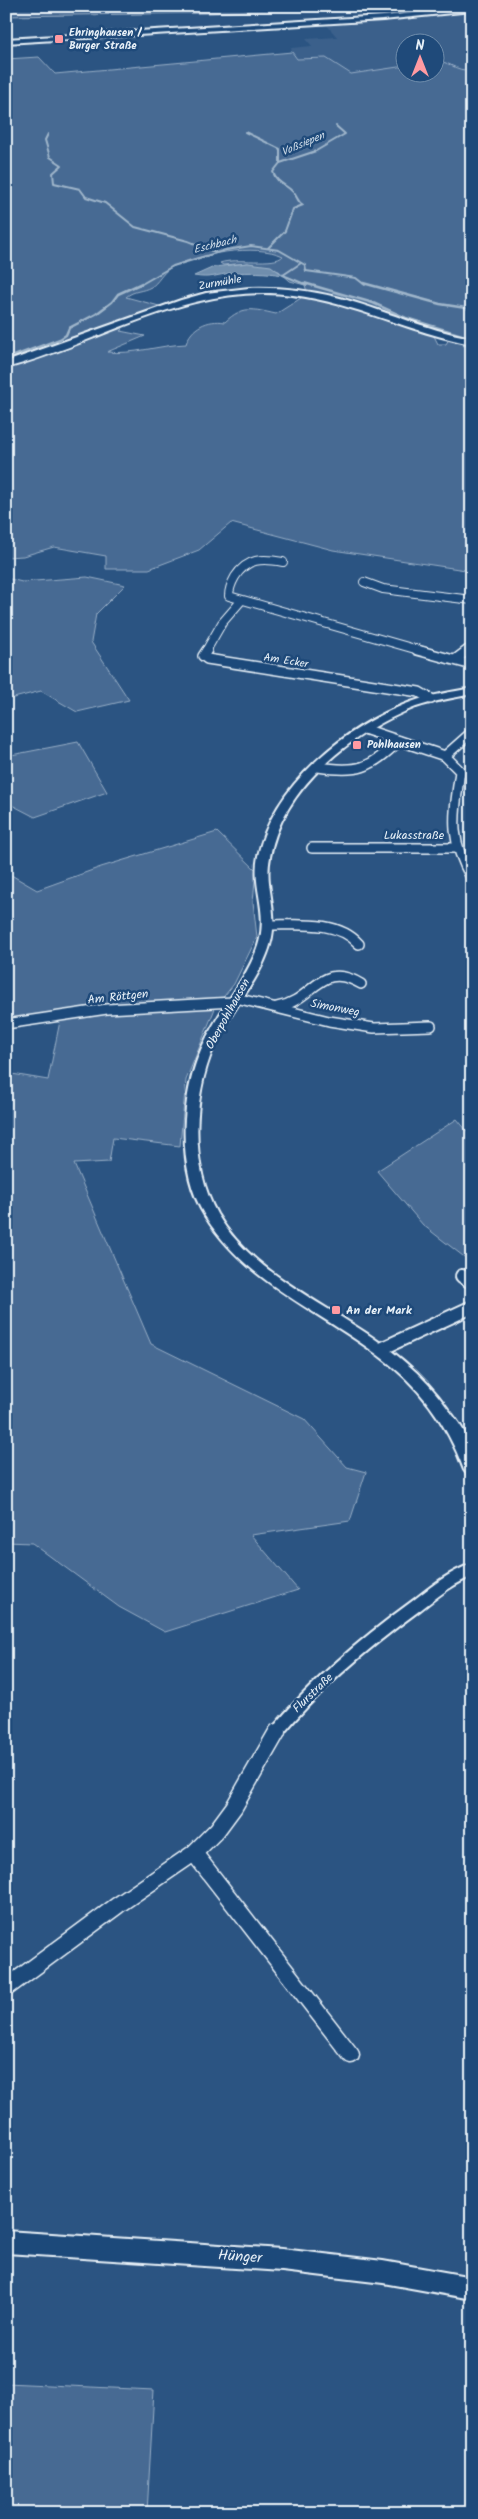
<svg xmlns="http://www.w3.org/2000/svg" width="478" height="2519" viewBox="0 0 478 2519" font-family="Kalam,sans-serif">
<style>
.built{fill:#3a608b}
.green{fill:#476b93;stroke:#98aec6}
.water{fill:#708ead;stroke:#a0b6cb}
.lines{fill:none;stroke-linecap:round;stroke-linejoin:round}
.stream-far1{stroke:#a0b6cb;stroke-width:2}
.stream{stroke:#a0b6cb;stroke-width:2.5}
.minor-far3-casing{stroke:#e8f1f8;stroke-width:10}
.minor-far2-casing{stroke:#e8f1f8;stroke-width:12}
.minor-far1-casing{stroke:#e8f1f8;stroke-width:16}
.minor-casing{stroke:#e8f1f8;stroke-width:19}
.tertiary-casing{stroke:#e8f1f8;stroke-width:4}
.secondary-casing{stroke:#e8f1f8;stroke-width:4}
.minor-far3{stroke:#1f4a7a;stroke-width:8}
.minor-far2{stroke:#1f4a7a;stroke-width:9}
.minor-far1{stroke:#1f4a7a;stroke-width:12}
.minor{stroke:#1f4a7a;stroke-width:16}
.tertiary{fill:#1f4a7a;fill-rule:evenodd}
.secondary{fill:#1f4a7a;fill-rule:evenodd}
.poi-dot{fill:#ff9aa2;stroke:#1f4a7a;stroke-width:2}
.labels{text-anchor:middle;dominant-baseline:central;stroke-width:5;stroke-linejoin:round;paint-order:stroke}
.far-poi-label{font-size:11px;font-weight:bold;fill:#e8f1f8;stroke:#1f4a7a;text-anchor:start}
.far-water-label{font-size:11px;font-style:italic;fill:#d0dde9;stroke:#1f4a7a}
.far-street-label{font-size:11px;fill:#e8f1f8;stroke:#1f4a7a}
.street-label{font-size:12px;fill:#e8f1f8;stroke:#1f4a7a}
.poi-label{font-size:12px;font-weight:bold;fill:#e8f1f8;stroke:#1f4a7a;text-anchor:start}
.near-street-label{font-size:15px;fill:#e8f1f8;stroke:#1f4a7a}
</style>
<rect width="100%" height="100%" fill="#2b5482"/>
<filter id="ink" filterUnits="userSpaceOnUse"><feTurbulence type="fractalNoise" baseFrequency=".02" numOctaves="2"/><feDisplacementMap in="SourceGraphic" scale="10" xChannelSelector="R" yChannelSelector="G"/><feConvolveMatrix kernelMatrix="1 2 1 2 8 2 1 2 1" color-interpolation-filters="sRGB"/></filter>
<g filter="url(#ink)">
<path class="built" d="M472 11V70L461 71 442 61 436 62V42H406L405 66 351 74 326 58 297 59 292 52 291 48 312 46 306 39 337 37 325 23 416 18Z"/>
<g class="green">
<path d="M6 6H352L211 13 6 16Z"/>
<path d="M292 52 297 59 326 58 351 74 405 66 406 72H436V62C450 60 454 72 472 70V340L452 336 307 292 305 285 290 281 279 271 248 263 223 265 220 263C236 257 275 266 283 256 256 243 196 254 170 268 162 273 158 283 151 287 142 292 134 290 126 297L163 307 6 363V59L39 57 55 74Z"/>
<path d="M279 291 344 304 426 333 434 336 438 344H446L449 339 472 343V571L333 550 231 523 199 550 149 569H106V556L54 547 23 556 6 557V368L119 327 123 329 120 331 145 336 107 352C133 355 159 345 186 344 191 327 208 319 225 322 243 305 253 309 276 314L301 298 277 294Z"/>
<path d="M87 577 125 585 96 614 91 642 129 700 77 712 41 691 6 700V578L22 582Z"/>
<path d="M78 742 107 792 35 817 6 802V756Z"/>
<path d="M217 832 256 870 253 902 257 937 234 984 216 1006 186 1080 180 1146 113 1138 109 1162 74 1164 151 1344 304 1419 347 1467 366 1472 350 1521 251 1535 298 1590 165 1632 119 1607 32 1543 6 1542V1073L48 1080 60 1021 6 1017V872L37 890 101 867Z"/>
<path d="M457 1119 472 1137V1263L423 1225 377 1171Z"/>
<path d="M6 2383 154 2390 147 2513H6Z"/>
</g>
<path class="water" d="M248 263 271 266 283 275C266 272 249 272 232 273 215 275 211 279 194 276L214 267Z"/>
<g class="lines">
<g class="stream-far1">
<path d="M245 132 280 149V163"/>
<path d="M48 134 45 140 50 157 62 165 53 173 54 183 80 189 86 197 105 203 135 227 188 241 215 252"/>
<path d="M268 248 285 231 293 209 303 205C297 202 298 197 293 192 286 184 277 184 273 172L280 163 316 151 345 134 336 126"/>
<path d="M301 263 283 275 307 285"/>
<path d="M140 285 173 266 226 250 251 246 279 250 305 265 306 271 356 278 365 285"/>
</g>
<g class="stream">
<path d="M304 283 373 303 406 318 465 336V338"/>
<path d="M363 283 440 304 472 309"/>
<path d="M465 342 464 345 472 346"/>
<path d="M6 359 60 339 66 335 69 328 96 314 112 302 118 294 142 283"/>
</g>
<g class="minor-far3-casing">
<g id="minor-far3">
<path d="M283 562C262 558 247 558 235 577 231 584 229 589 229 596L422 651"/>
<path d="M364 582 383 589 472 600"/>
<path d="M206 651 222 623 241 601"/>
<path d="M467 651 472 647"/>
</g>
</g>
<g class="minor-far2-casing">
<g id="minor-far2">
<path d="M207 650 203 656 207 659 419 692 431 699"/>
<path d="M417 650 472 665"/>
<path d="M456 659 468 650"/>
<path d="M367 730 445 756 460 771C454 816 448 837 472 879"/>
<path d="M445 756 472 732"/>
<path d="M318 767C358 773 370 769 399 741"/>
<path d="M312 848H457"/>
<path d="M269 925C298 925 338 920 359 944"/>
<path d="M236 998 329 1021 374 1028 431 1026"/>
<path d="M277 1007C314 1001 320 959 361 984"/>
<path d="M6 1024 107 1009 233 1002"/>
</g>
</g>
<g class="minor-far1-casing">
<g id="minor-far1">
<path d="M462 1276 472 1283"/>
<path d="M381 1349 472 1307"/>
<path d="M276 1733C316 1684 366 1642 417 1605 435 1591 451 1578 472 1570"/>
</g>
</g>
<g class="minor-casing">
<g id="minor">
<path d="M194 1853 351 2055"/>
<path d="M6 1988 118 1905 194 1853 217 1830 234 1807 277 1732"/>
</g>
</g>
<g class="tertiary-casing">
<path id="tertiary" d="M472 688V694C453 698 434 701 416 707 354 731 282 787 270 857 263 891 283 914 267 954 256 983 235 1006 220 1034 193 1086 188 1161 217 1214 247 1265 304 1293 352 1324 389 1347 423 1373 448 1409 457 1420 468 1435 472 1449 473 1457 472 1467 472 1475L467 1474 464 1470C447 1423 419 1385 378 1355 318 1310 246 1282 205 1216 174 1166 181 1085 208 1035 222 1007 243 983 255 954 272 914 251 891 258 856 273 785 346 726 411 702 430 695 451 692 472 688Z"/>
</g>
<g class="secondary-casing">
<g id="secondary">
<path d="M472 7V11L383 20 6 43V39L383 16Z"/>
<path d="M249 288C278 287 307 290 336 297 382 309 425 330 472 338V344C411 333 355 303 293 295 192 281 101 343 6 368V362L181 300 206 293Z"/>
<path d="M6 2231 282 2249 383 2261 472 2277V2299L383 2283 282 2271 6 2253Z"/>
</g>
</g>
<use href="#minor-far3" class="minor-far3"/>
<use href="#minor-far2" class="minor-far2"/>
<use href="#minor-far1" class="minor-far1"/>
<use href="#minor" class="minor"/>
<use href="#tertiary" class="tertiary"/>
<use href="#secondary" class="secondary"/>
</g>
</g>
<g class="poi-dot">
<rect x="54" y="34" width="10" height="10" rx="2.5"/>
<rect x="352" y="740" width="10" height="10" rx="2.5"/>
<rect x="331" y="1305" width="10" height="10" rx="2.5"/>
</g>
<g class="labels">
<g class="far-poi-label">
<text x="69" y="33">Ehringhausen /<tspan x="69" dy="13">Burger Straße</tspan></text>
<text x="367" y="745">Pohlhausen</text>
</g>
<g class="far-water-label">
<text transform="translate(303 144) rotate(-23)">Voßsiepen</text>
<text transform="translate(215 245) rotate(-14)">Eschbach</text>
</g>
<g class="far-street-label">
<text transform="translate(220 283) rotate(-10)">Zurmühle</text>
<text transform="translate(286 661) rotate(9)">Am Ecker</text>
</g>
<g class="street-label">
<text x="414" y="835">Lukasstraße</text>
<text transform="translate(118 997) rotate(-6)">Am Röttgen</text>
<text transform="translate(335 1008) rotate(11)">Simonweg</text>
<text transform="translate(228 1014) rotate(-61)">Oberpohlhausen</text>
<text transform="translate(313 1693) rotate(-44)">Flurstraße</text>
</g>
<g class="poi-label">
<text x="346" y="1310">An der Mark</text>
</g>
<g class="near-street-label">
<text transform="translate(240 2257) rotate(4)">Hünger</text>
</g>
</g>
<rect width="478" height="2519" fill="none" stroke="#1f4a7a" stroke-width="25"/>
<rect x="12" y="12" width="453" height="2494" fill="none" stroke="#e8f1f8" stroke-width="2" filter="url(#ink)"/>
<g transform="translate(420 58)"><circle r="24" fill="#1f4a7a" stroke="#6f8dac"/>
<path d="M0-4L9 19L0 12L-9 19Z" fill="#ff9aa2"/>
<text y="-8" font-size="14" font-weight="bold" text-anchor="middle" fill="#e8f1f8">N</text>
</g>
</svg>
